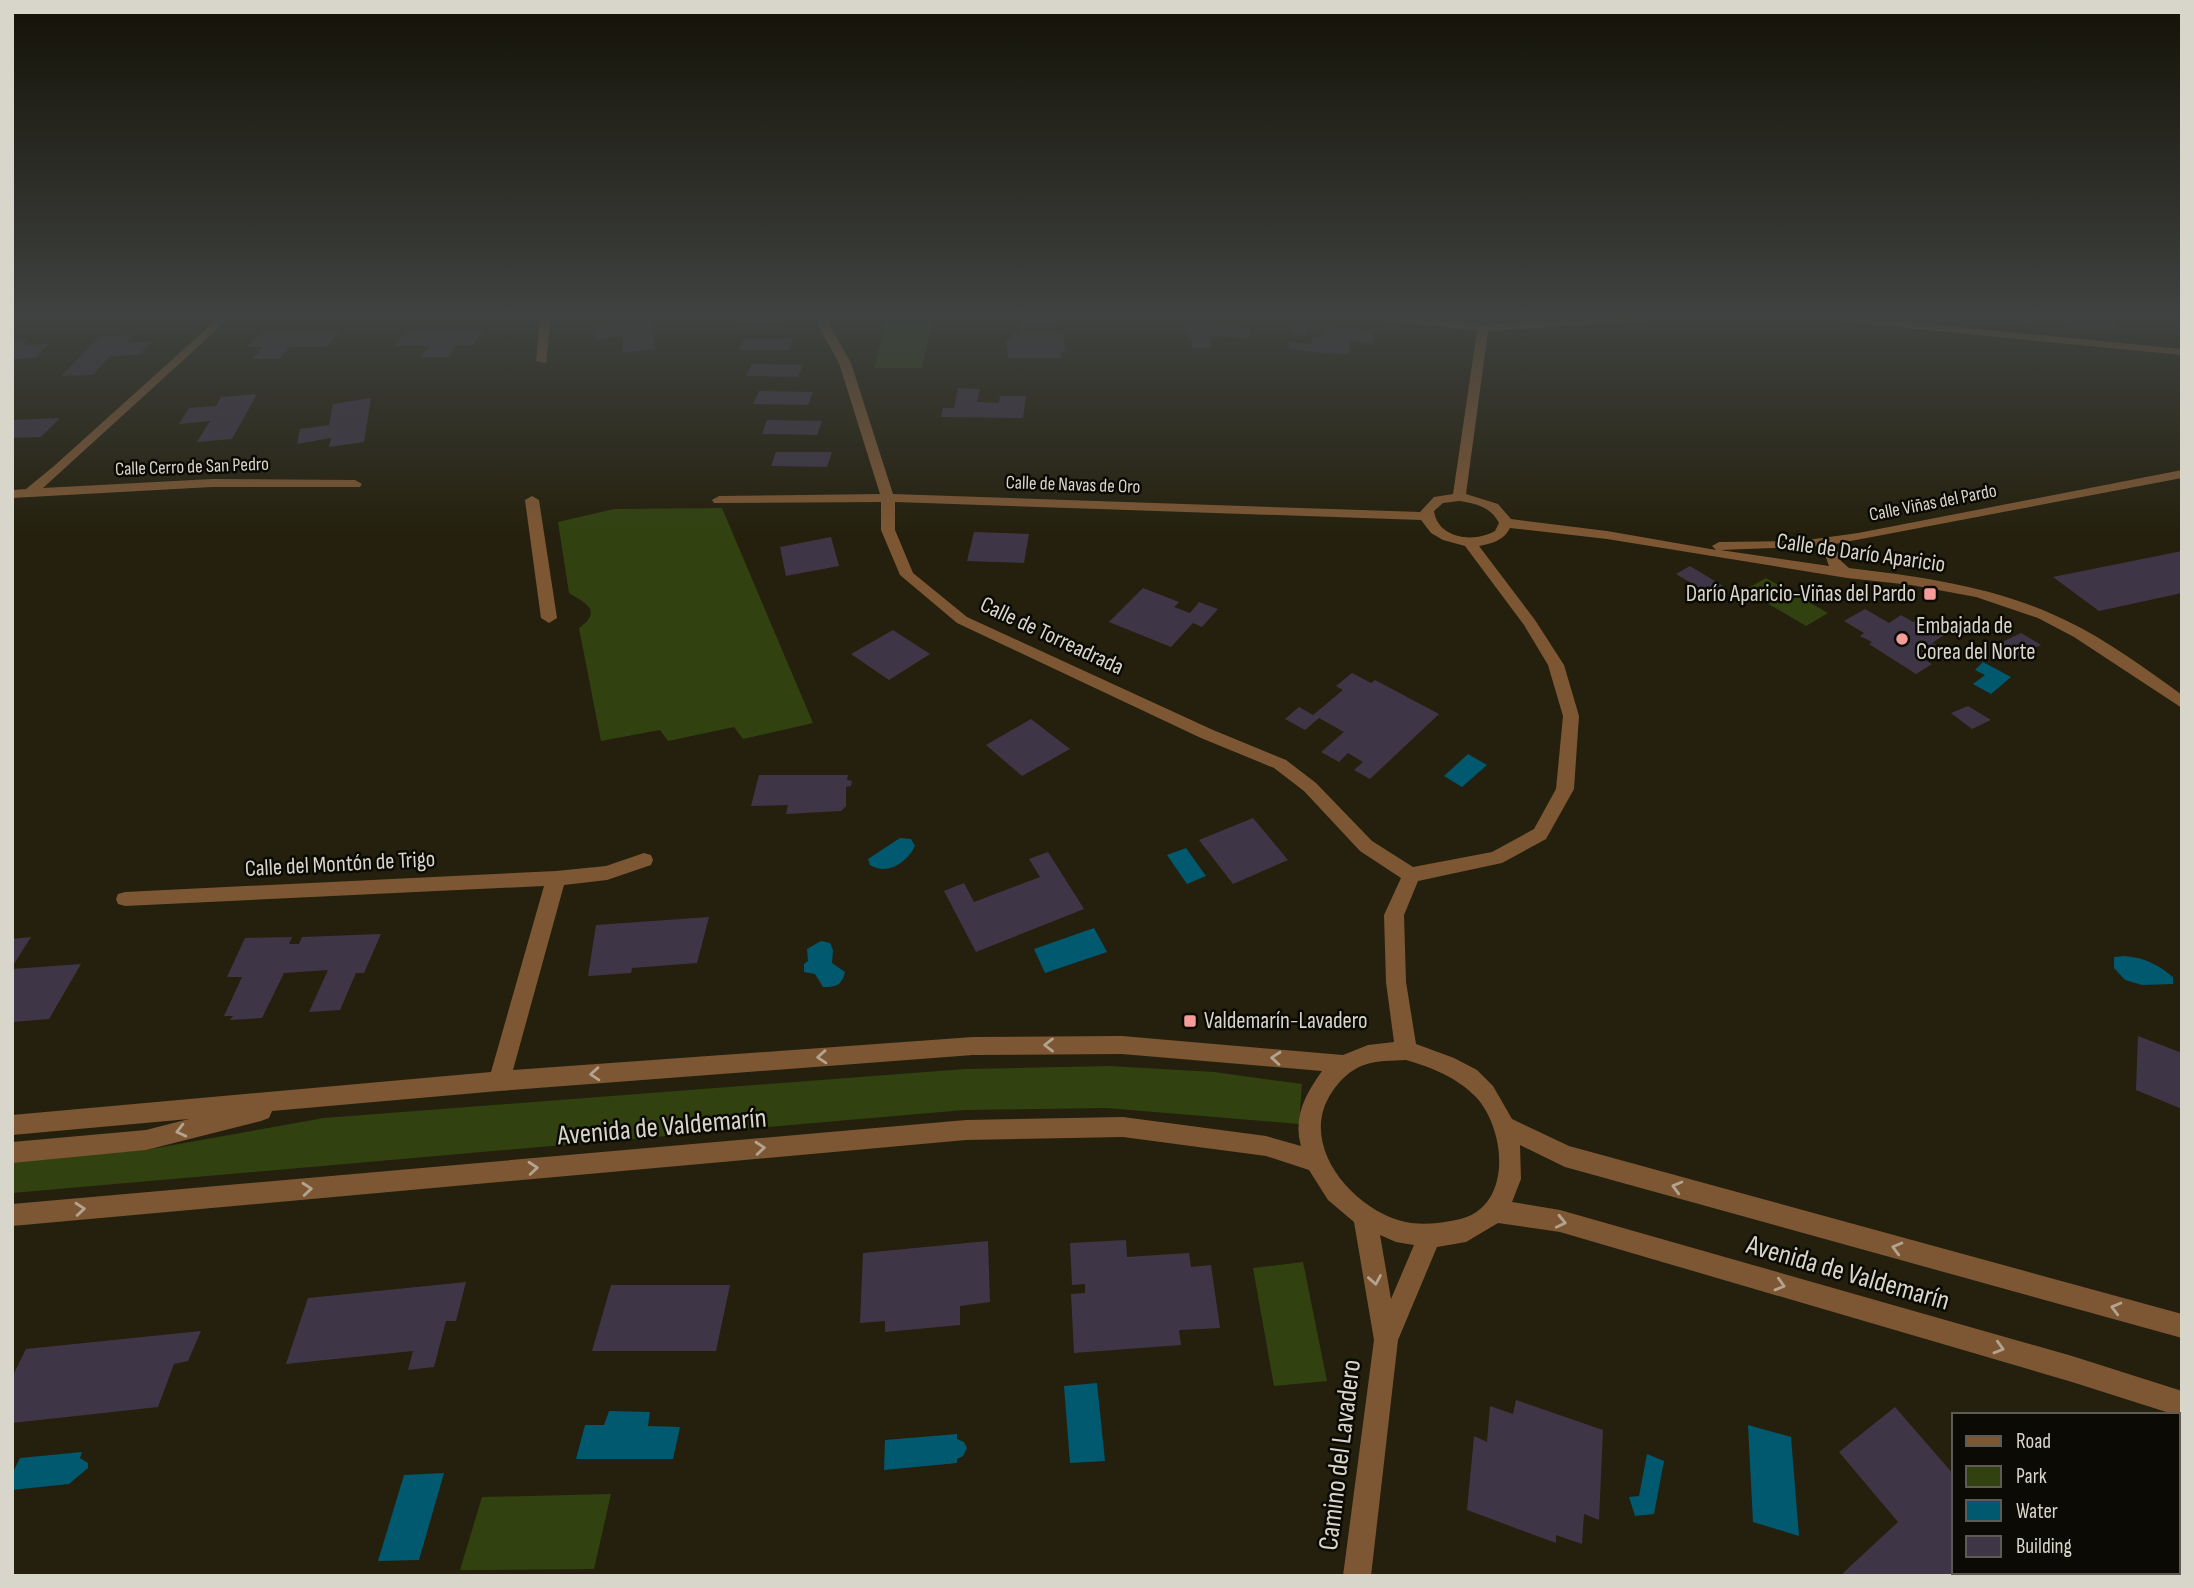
<svg xmlns="http://www.w3.org/2000/svg" width="2194" height="1588" viewBox="0 0 2194 1588" font-family="'Sofia Sans Condensed',sans-serif">
<style>
.green{fill:#314210}
.water{fill:#00596f}
.building{fill:#3e3647}
.lines{fill:none;stroke-linecap:round;stroke-linejoin:round}
.minor{fill:#7d5733;fill-rule:evenodd}
.oneway{stroke:#b4a38e}
.poi-dot{fill:#f59b99;stroke:#0b0a04;stroke-width:2.5}
.labels{text-anchor:middle;dominant-baseline:central;stroke-width:5;stroke-linejoin:round;paint-order:stroke}
.far-street-label{font-size:19px;fill:#d8d5ca;stroke:#0b0a04}
.street-label{font-size:23px;fill:#d8d5ca;stroke:#0b0a04}
.poi-label{font-size:23px;fill:#d8d5ca;stroke:#0b0a04;text-anchor:start}
.near-street-label{font-size:28px;fill:#d8d5ca;stroke:#0b0a04}
</style>
<rect width="100%" height="100%" fill="#24200d"/>
<g class="green">
<path d="M886 322H932L922 368H874Z"/>
<path d="M722 508 813 723 743 739 734 727 668 741 660 730 601 741 579 628C603 611 586 603 569 593L558 522 614 509Z"/>
<path d="M1766 578 1828 613 1806 626 1745 590Z"/>
<path d="M1109 1066 1214 1072 1302 1084 1299 1124 1106 1108 964 1110 12 1193V1161L145 1150 324 1118 965 1069Z"/>
<path d="M1303 1262 1327 1381 1274 1386 1253 1268Z"/>
<path d="M611 1494 594 1569 460 1570 482 1497Z"/>
</g>
<g class="water">
<path d="M1983 662 2011 677 1991 694 1973 684 1985 675 1975 670Z"/>
<path d="M1468 754 1487 765 1462 787 1444 776Z"/>
<path d="M900 838 911 839 915 846C907 862 888 876 870 865L868 859Z"/>
<path d="M1186 848 1206 876 1187 884 1167 855Z"/>
<path d="M1094 928 1107 952 1045 973 1034 949Z"/>
<path d="M821 941 830 943 833 950 832 963 845 972C842 986 835 987 823 987L815 974 804 972V964L808 961 807 949Z"/>
<path d="M2125 956C2145 958 2157 964 2173 977V984L2142 985 2125 980 2114 968V957Z"/>
<path d="M1097 1383 1105 1461 1070 1463 1064 1386Z"/>
<path d="M609 1411 650 1412 648 1426 680 1427 673 1459H576L585 1425H604Z"/>
<path d="M1748 1425 1791 1437 1799 1536 1753 1522Z"/>
<path d="M957 1434V1439L964 1442 967 1448 963 1456 957 1459V1463L884 1470 885 1440Z"/>
<path d="M82 1452 80 1458 88 1463V1468L69 1484 12 1490V1474L20 1458Z"/>
<path d="M1647 1454 1664 1461 1654 1514 1635 1516 1629 1497 1639 1496Z"/>
<path d="M444 1473 419 1560 378 1561 404 1475Z"/>
</g>
<g class="building">
<path d="M1976 313H2027L2035 323 1980 318Z"/>
<path d="M651 314 655 349 622 353 623 336 595 340V327L620 324V317Z"/>
<path d="M738 314 785 315 781 325 733 324Z"/>
<path d="M2058 316 2113 321 2121 331 2066 327Z"/>
<path d="M1020 318H1054V325H1025L1024 333H1063L1065 352H1061V358H1008L1006 340H1010L1011 333H1019Z"/>
<path d="M1192 322H1211V327L1250 328V338L1211 337V348H1191L1192 342 1184 332 1185 326H1192Z"/>
<path d="M1294 323 1374 332 1372 343 1350 341 1348 355 1288 349 1290 342 1312 344 1313 337 1321 338 1322 331 1307 329 1305 336 1292 334Z"/>
<path d="M406 331H484L472 346H456L448 357H420L430 346H394Z"/>
<path d="M261 332H340L326 347H290L279 359H252L263 347H246Z"/>
<path d="M133 335 125 343 151 342 139 355 110 356 93 375 61 376 99 337Z"/>
<path d="M28 339 21 345 49 344 35 358 12 359V340Z"/>
<path d="M743 339H793L789 350H739Z"/>
<path d="M752 364 803 365 798 377 746 376Z"/>
<path d="M958 388 980 389 977 402 999 403 1000 396H1026L1023 418 941 417 943 408H954Z"/>
<path d="M759 391 813 392 808 405 753 404Z"/>
<path d="M257 394 232 439 197 442 210 421 179 424 189 408 216 406 221 397Z"/>
<path d="M371 398 364 442 329 447 331 438 297 444 300 429 329 425 333 404Z"/>
<path d="M60 418 41 437 12 438V420Z"/>
<path d="M767 420 822 421 817 435 762 434Z"/>
<path d="M776 452H832L827 467 771 466Z"/>
<path d="M974 532 1029 534 1024 563 967 561Z"/>
<path d="M831 537 839 566 786 576 780 547Z"/>
<path d="M2182 551V593L2099 611 2053 577Z"/>
<path d="M1690 566 1723 586 1709 594 1676 574Z"/>
<path d="M1143 588 1179 602 1174 607 1190 613 1199 602 1218 609 1202 627 1193 623 1171 647 1109 622Z"/>
<path d="M1865 609 1889 623 1901 615 1913 622 1922 617 1949 632 1932 643 1943 649 1925 660 1932 664 1916 674 1869 644 1872 642 1860 636 1864 633 1844 621Z"/>
<path d="M893 630 930 654 889 680 851 654Z"/>
<path d="M2021 633 2041 645 2018 656 1998 644Z"/>
<path d="M1352 673 1371 683 1375 680 1439 714 1370 779 1354 770 1363 762 1348 753 1339 762 1321 752 1344 732 1319 718 1305 730 1285 719 1299 707 1313 715 1343 690 1336 686Z"/>
<path d="M1968 706 1991 720 1972 729 1951 713Z"/>
<path d="M1031 719 1070 749 1022 776 986 745Z"/>
<path d="M759 775H848L847 780 852 781 851 786 846 787V806L841 811 786 814 788 805 751 806Z"/>
<path d="M1253 818 1288 860 1233 884 1199 840Z"/>
<path d="M1048 852 1084 909 976 952 944 891 964 883 974 902 1040 877 1029 859Z"/>
<path d="M709 917 697 963 632 968 631 973 588 976 596 925Z"/>
<path d="M381 934 364 973H356L340 1010 309 1012 328 970 284 973 262 1018 230 1020 233 1016H224L242 977H227L245 938 292 937 289 944H299L302 937Z"/>
<path d="M31 937 12 967V939Z"/>
<path d="M81 964 49 1019 12 1022V969Z"/>
<path d="M2138 1036 2182 1053V1109L2136 1090Z"/>
<path d="M1126 1240 1127 1257 1189 1253 1191 1267 1211 1265 1220 1328 1179 1330 1181 1345 1074 1353 1071 1294 1085 1293V1284L1072 1285 1070 1243Z"/>
<path d="M988 1241 990 1302 960 1306V1325L885 1332V1321L860 1323 863 1253Z"/>
<path d="M466 1282 456 1321H446L434 1367 408 1370 413 1351 286 1364 308 1298Z"/>
<path d="M611 1285H730L716 1351H592Z"/>
<path d="M201 1331 188 1361 174 1364 158 1407 12 1423V1377L26 1349Z"/>
<path d="M1516 1400 1603 1430 1599 1520 1584 1514 1582 1544 1556 1535V1543L1467 1510 1474 1436 1487 1442 1490 1406 1513 1414Z"/>
<path d="M1895 1407 1954 1475V1572H2009L2005 1576H1845L1843 1573 1898 1522 1839 1452Z"/>
<path d="M2178 1509 2182 1510V1576H2169L2168 1572H2178Z"/>
</g>
<g class="lines">
<g class="minor">
<path d="M195 313 190 316 12 320V314Z"/>
<path d="M224 313H235L43 488 212 479 355 480 362 484 360 487H212L12 498V490L26 489 54 466Z"/>
<path d="M530 313H547L551 316 546 363 536 361 540 318Z"/>
<path d="M814 313H851L829 320V324L851 363 893 494 1420 512 1434 497 1453 494 1477 331 1338 316 1333 313H1368L1483 325 1681 313H1738L1733 316 1488 331 1466 494 1498 504 1511 519 1607 531 1716 550 1712 546 1719 542 1800 541 1858 533 2182 470V478L1835 544 1841 561 1849 568C1923 577 1998 587 2065 620 2107 640 2145 668 2182 695V708L2074 637 2038 618 1976 597 1911 585 1847 578 1607 539 1510 528C1503 541 1493 543 1479 546L1535 620 1564 665 1579 716 1574 789 1546 839 1502 863 1418 881 1404 915 1406 982 1416 1044 1454 1058 1477 1070 1493 1086 1512 1119 1569 1146 2182 1314V1338L1565 1167 1520 1145 1521 1179 1512 1202 1560 1210 2072 1356 2182 1391V1417L2072 1382 1560 1232 1498 1223 1466 1242 1437 1247 1398 1340 1371 1576H1343L1374 1340 1354 1222 1328 1200 1309 1170 1266 1156 1123 1137 966 1140 12 1226V1204L966 1120 1123 1117 1266 1136 1301 1146C1293 1117 1305 1095 1322 1071L1122 1054 973 1055 499 1091 272 1111 269 1118 261 1121 146 1150 12 1163V1142L146 1130 189 1119 12 1135V1115L491 1072 544 886 125 906 118 904 116 899 118 894 125 892 556 871 606 866 644 853 651 855 653 860 651 865 607 880 564 885 513 1070 973 1037 1122 1036 1343 1055 1368 1045 1394 1042 1386 982 1384 915 1401 878 1360 851 1304 791 1274 768 1201 738 957 623 900 575 881 530V502L714 503 712 500 719 496 880 494 839 363 817 324 819 317ZM1459 501C1475 503 1491 507 1499 523L1495 531C1474 543 1438 539 1434 511L1443 503ZM895 502 1421 520 1431 533 1443 540 1465 546 1524 625 1548 665 1563 716 1556 789 1534 829 1492 852 1413 867 1372 841 1316 783 1286 760 1213 730 967 617 913 573 895 530ZM1822 546 1829 566 1720 550ZM1406 1060C1433 1068 1456 1077 1476 1097 1507 1131 1513 1210 1456 1220 1436 1224 1417 1226 1398 1220 1348 1204 1298 1142 1332 1092 1340 1080 1350 1070 1364 1065 1377 1060 1392 1061 1406 1060ZM1380 1235 1396 1242 1414 1245 1391 1299Z"/>
<path d="M1777 313H1814L2182 349V355L1782 316Z"/>
<path d="M532 496 539 500 557 618 549 623 541 618 525 500Z"/>
</g>
</g>
<defs><path id="oneway-chevron" d="M-2-3.5L2.5 0L-2 3.5" fill="none" stroke-width="1.6" stroke-linecap="round" stroke-linejoin="round" transform="scale(1.75)"/></defs>
<g class="oneway">
<use href="#oneway-chevron" transform="translate(1049 1045) rotate(180)"/>
<use href="#oneway-chevron" transform="translate(822 1057) rotate(176)"/>
<use href="#oneway-chevron" transform="translate(1276 1058) rotate(-175)"/>
<use href="#oneway-chevron" transform="translate(595 1074) rotate(176)"/>
<use href="#oneway-chevron" transform="translate(181 1131) rotate(166)"/>
<use href="#oneway-chevron" transform="translate(760 1148) rotate(-5)"/>
<use href="#oneway-chevron" transform="translate(533 1168) rotate(-5)"/>
<use href="#oneway-chevron" transform="translate(1677 1187) rotate(-165)"/>
<use href="#oneway-chevron" transform="translate(307 1189) rotate(-5)"/>
<use href="#oneway-chevron" transform="translate(80 1209) rotate(-5)"/>
<use href="#oneway-chevron" transform="translate(1561 1222) rotate(13)"/>
<use href="#oneway-chevron" transform="translate(1897 1248) rotate(-165)"/>
<use href="#oneway-chevron" transform="translate(1375 1280) rotate(80)"/>
<use href="#oneway-chevron" transform="translate(1780 1285) rotate(16)"/>
<use href="#oneway-chevron" transform="translate(2116 1308) rotate(-165)"/>
<use href="#oneway-chevron" transform="translate(1999 1348) rotate(16)"/>
</g>
<linearGradient id="sky" x2="0" y2="1"><stop stop-color="#141207"/><stop offset="0.59" stop-color="#3f4240"/><stop offset="1" stop-color="#3f4240" stop-opacity="0"/></linearGradient>
<rect width="2194" height="535" fill="url(#sky)"/>
<g class="poi-dot">
<rect x="1923" y="587" width="14" height="14" rx="3.5"/>
<circle cx="1902" cy="639" r="7"/>
<rect x="1183" y="1014" width="14" height="14" rx="3.5"/>
</g>
<g class="labels">
<g class="far-street-label">
<text transform="translate(192 467) rotate(-2)">Calle Cerro de San Pedro</text>
<text transform="translate(1073 485) rotate(2)">Calle de Navas de Oro</text>
<text transform="translate(1933 503) rotate(-11)">Calle Viñas del Pardo</text>
</g>
<g class="street-label">
<text transform="translate(1861 553) rotate(8)">Calle de Darío Aparicio</text>
<text transform="translate(1052 636) rotate(25)">Calle de Torreadrada</text>
<text transform="translate(340 864) rotate(-3)">Calle del Montón de Trigo</text>
</g>
<g class="poi-label">
<text x="1916" y="594" text-anchor="end">Darío Aparicio-Viñas del Pardo</text>
<text x="1916" y="626">Embajada de<tspan x="1916" dy="26">Corea del Norte</tspan></text>
<text x="1204" y="1021">Valdemarín-Lavadero</text>
</g>
<g class="near-street-label">
<text transform="translate(662 1127) rotate(-5)">Avenida de Valdemarín</text>
<text transform="translate(1848 1273) rotate(16)">Avenida de Valdemarín</text>
<text transform="translate(1340 1455) rotate(-83)">Camino del Lavadero</text>
</g>
</g>
<rect width="2194" height="1588" fill="none" stroke="#d8d5ca" stroke-width="28"/>
<rect x="1952" y="1413" width="228" height="161" fill="#0b0a04" stroke="#5d5b53" stroke-width="2"/>
<rect x="1966" y="1436" width="35" height="10" fill="#7d5733" stroke="#5d5b53" stroke-width="2"/>
<text x="2016" y="1448" font-size="21" fill="#d8d5ca">Road</text>
<rect x="1966" y="1466" width="35" height="21" fill="#314210" stroke="#5d5b53" stroke-width="2"/>
<text x="2016" y="1483" font-size="21" fill="#d8d5ca">Park</text>
<rect x="1966" y="1500" width="35" height="21" fill="#00596f" stroke="#5d5b53" stroke-width="2"/>
<text x="2016" y="1518" font-size="21" fill="#d8d5ca">Water</text>
<rect x="1966" y="1536" width="35" height="21" fill="#3e3647" stroke="#5d5b53" stroke-width="2"/>
<text x="2016" y="1553" font-size="21" fill="#d8d5ca">Building</text>
</svg>
